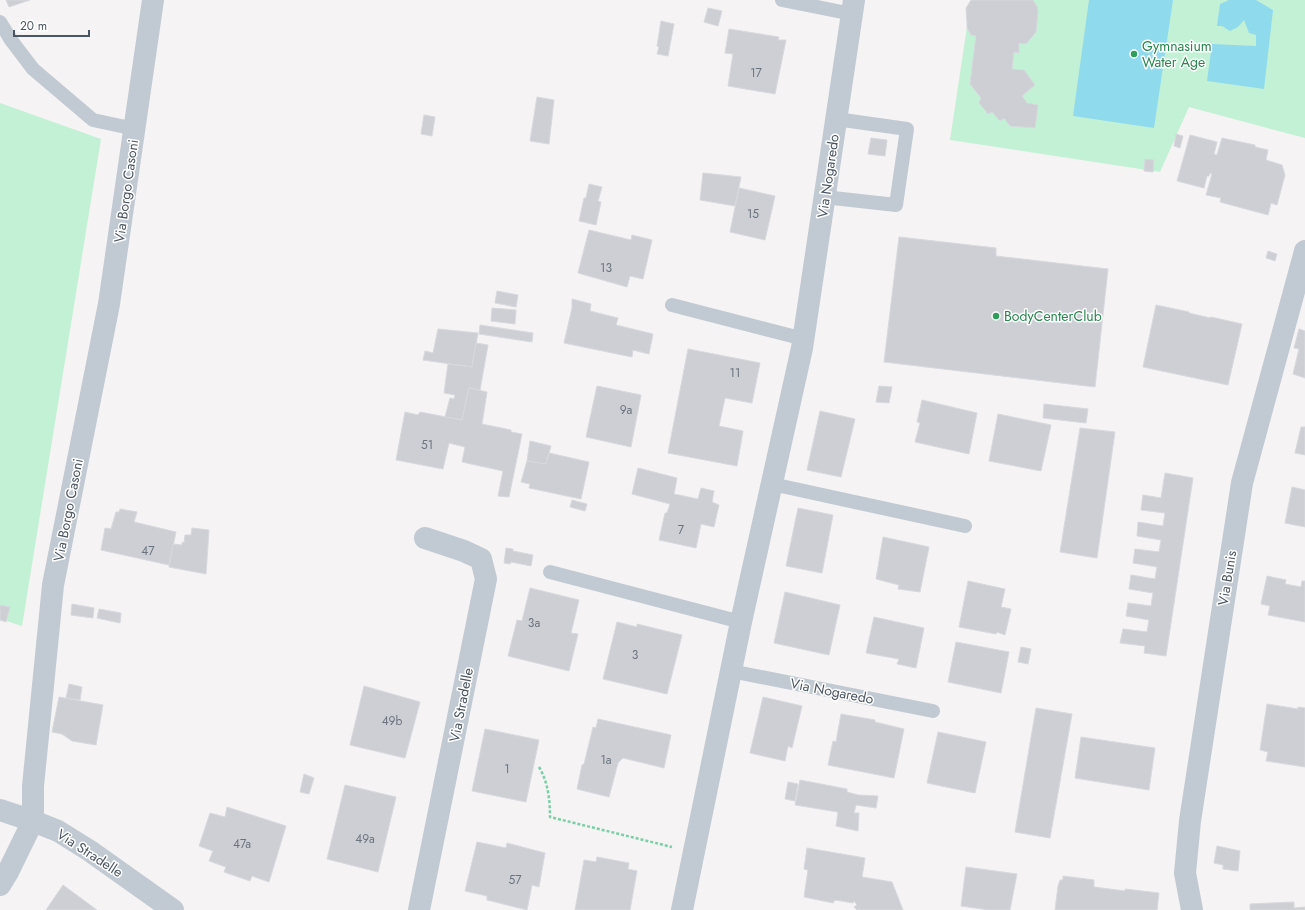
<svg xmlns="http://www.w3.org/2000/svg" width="1305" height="910" viewBox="0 0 1305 910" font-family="Jost,sans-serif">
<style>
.green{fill:#c3f1d5}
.water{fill:#90daee}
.building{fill:#cdcfd5;stroke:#d7d9de}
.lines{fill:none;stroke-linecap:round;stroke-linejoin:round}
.path{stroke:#7ad0a6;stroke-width:2.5;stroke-dasharray:3 2;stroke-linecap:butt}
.service{stroke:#c1cad2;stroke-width:14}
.minor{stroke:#c1cad2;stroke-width:22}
.leisure-dot{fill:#2e9e5b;stroke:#fff;stroke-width:1.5}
.labels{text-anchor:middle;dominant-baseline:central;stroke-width:3;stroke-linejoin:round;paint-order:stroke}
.number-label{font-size:12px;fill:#6b747e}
.leisure-label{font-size:14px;fill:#27864d;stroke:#fff;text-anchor:start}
.street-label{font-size:14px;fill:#4a5661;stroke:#fff}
</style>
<rect width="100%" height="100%" fill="#f5f3f3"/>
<g class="green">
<path d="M971 0H1305V138L1189 107 1160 172 950 140Z"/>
<path d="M0 103 101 139 22 626 0 619Z"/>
</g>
<g class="water">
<path d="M1089 0H1173L1154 128 1073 116Z"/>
<path d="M1229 0H1256L1273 10 1264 89 1207 81 1212 44 1256 46V35L1249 33 1244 20 1238 27 1230 31 1222 26H1217L1220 4Z"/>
</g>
<g class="building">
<path d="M6 0H30L9 7Z"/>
<path d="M971 0H1033L1037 6 1038 12 1036 32 1026 44 1019 43V53L1014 52 1012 69 1024 70 1035 85 1022 96 1027 103 1038 105 1035 128 1010 126 1004 118 1000 121 992 112 988 114 979 103 981 98 970 84 976 36 971 35 967 28V23L966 8Z"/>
<path d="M708 8 722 11 718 26 704 22Z"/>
<path d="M661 21 674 24 668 56 657 54 659 47 657 46Z"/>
<path d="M729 29 779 37 778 40H786L775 94 728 86 733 54 725 53Z"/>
<path d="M537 97 554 100 549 144 530 141Z"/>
<path d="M424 115 435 117 432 136 421 134Z"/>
<path d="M1176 134 1183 136 1180 148 1174 146Z"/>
<path d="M1190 135 1217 142 1214 154 1217 155 1222 138 1255 145V147L1268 150 1266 160 1282 165 1285 175 1277 205 1271 203 1268 215 1220 202 1221 198 1206 195 1212 174 1210 173 1209 176H1207L1204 188 1177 181Z"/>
<path d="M871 138 887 140 885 156 868 154Z"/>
<path d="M1145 159 1154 160 1153 172 1144 171Z"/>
<path d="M703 173 741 177 735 206 700 200Z"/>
<path d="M589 184 602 187 598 201 601 202 596 225 579 221 584 198H586Z"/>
<path d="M739 188 775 196 765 240 730 232Z"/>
<path d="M589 230 631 240 632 235 652 240 643 279 630 276 627 287 578 273Z"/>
<path d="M899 237 996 248V256L1108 269 1095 387 884 362Z"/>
<path d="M1268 251 1277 254 1275 261 1266 258Z"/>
<path d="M497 291 518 295 516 307 495 303Z"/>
<path d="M572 299 591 304 590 311 618 318 616 325 653 334 649 354 633 350 632 357 564 343 572 308Z"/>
<path d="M1156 305 1189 312V313L1210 318 1211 317 1242 324 1228 385 1143 367Z"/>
<path d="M492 308 516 310 515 324 491 321Z"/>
<path d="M480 325 533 333 532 342 479 334Z"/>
<path d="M438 329 478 333 472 367 423 360 425 351 433 353Z"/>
<path d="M1299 329 1305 331V378L1293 374 1299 349 1294 348Z"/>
<path d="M476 343 488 345 480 390 469 388 462 420 445 417 450 398 454 399 455 395 444 393 448 364 472 367Z"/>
<path d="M688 349 760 363 752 403 725 398 719 426 743 431 737 466 668 453Z"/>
<path d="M597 386 641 395 631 447 586 437Z"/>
<path d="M879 386 892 387 889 403 876 402Z"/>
<path d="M469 388 487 392 482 424 511 430V432L522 434 509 497 498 496 503 471 462 462 465 447 449 443 443 469 396 460 405 412 418 415 420 412 462 420Z"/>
<path d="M922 400 977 413 969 454 915 442 920 423 917 422Z"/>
<path d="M1044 404 1088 409 1086 423 1043 418Z"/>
<path d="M820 411 855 419 841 477 807 470Z"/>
<path d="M998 414 1051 425 1041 471 989 461Z"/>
<path d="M1301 427H1305V455L1295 453Z"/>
<path d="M1080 428 1115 432 1097 558 1060 552Z"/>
<path d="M530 441 551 446 546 464 527 461Z"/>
<path d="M549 453 589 462 581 499 529 488 530 484 521 482 527 461 546 464Z"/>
<path d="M638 468 677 478 674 494 698 499 701 488 714 491 712 502 719 505 714 527 701 524 696 548 659 540 665 513H667L670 504 632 494Z"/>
<path d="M1165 473 1193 478 1166 656 1144 653 1145 646 1120 643 1123 629 1147 632 1149 620 1126 616 1128 603 1151 606 1153 593 1129 589 1131 575 1155 579 1157 567 1133 563 1135 549 1159 552 1161 540 1137 536 1138 522 1163 526 1165 513 1141 510 1143 495 1161 498Z"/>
<path d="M1292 487 1305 490V527L1285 523Z"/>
<path d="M572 500 587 504 585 511 570 507Z"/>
<path d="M798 508 833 515 822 573 786 566Z"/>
<path d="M120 509 137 512 134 522 176 532 169 565 101 550 105 528 111 529 116 512H119Z"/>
<path d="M192 528 209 530 206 574 169 567 173 544 182 545V542L184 543 185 535H191Z"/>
<path d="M883 537 929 547 920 592 898 589 899 585 876 579Z"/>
<path d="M506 548 513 549V551L533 555 531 566 511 562 510 564 504 563Z"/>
<path d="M1267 576 1286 580 1285 584 1301 587 1302 581H1305V622L1268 615 1270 606 1261 604Z"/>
<path d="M968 581 1005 589 1001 607 1011 609 1005 635 997 632 996 634 959 627Z"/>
<path d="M530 588 579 600 571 633 578 634 569 671 508 656 517 620 522 621Z"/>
<path d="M785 592 840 605 829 655 774 643Z"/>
<path d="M72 604 94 608 93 618 71 615Z"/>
<path d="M0 605 10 607 6 622 0 620Z"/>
<path d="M99 609 121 613 120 623 97 618Z"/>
<path d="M874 617 924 628 916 668 897 664 899 659 866 653Z"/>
<path d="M617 622 637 627V624L682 635 667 694 603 679Z"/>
<path d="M956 642 1009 652 1001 693 948 682Z"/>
<path d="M1021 647 1031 649 1028 664 1018 662Z"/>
<path d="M69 684 82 687 80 700 66 698Z"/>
<path d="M364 686 420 702 405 758 350 745Z"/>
<path d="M59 697 103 705 96 745 72 741 62 734 52 732Z"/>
<path d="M763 697 802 706 792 748 788 746 785 761 750 753Z"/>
<path d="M1267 704 1298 709V707L1305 708V767L1266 761 1268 752 1260 750Z"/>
<path d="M1036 708 1072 714 1050 838 1015 832Z"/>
<path d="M841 714 875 720V722L904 729 894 778 828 765 833 741 836 742Z"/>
<path d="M598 719 671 735 664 768 623 758 618 763 609 797 577 789 582 765 584 764 593 727 596 728Z"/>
<path d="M485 729 539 740 526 802 472 791Z"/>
<path d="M938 732 986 742 975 793 927 783Z"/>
<path d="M1081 737 1155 748 1149 790 1075 778Z"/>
<path d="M304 774 314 778 309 794 300 792Z"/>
<path d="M800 780 847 789V792L858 795 878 796 876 808 856 805 854 813H859L858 831 836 826 838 812 795 805Z"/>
<path d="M788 782 798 784 795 801 785 799Z"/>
<path d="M345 785 396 797 378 872 327 859Z"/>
<path d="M227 807 286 826 269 882 252 876 250 881 224 872 226 867 209 861 213 851 199 846 210 813 225 817Z"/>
<path d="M477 842 506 848 507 843 545 853 539 887 532 885 527 910 487 900V896L465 891Z"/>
<path d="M1217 846 1240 851 1238 871 1223 869V865L1214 863Z"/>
<path d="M807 848 865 858 862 877 892 882 903 910H857L854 907 857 905 854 901 853 903 835 900 833 903 804 897 808 870 804 869Z"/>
<path d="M597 857 629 863 628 869 637 871 630 910H575L584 860 596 862Z"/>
<path d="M966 867 1017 874 1010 910H989L961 906Z"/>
<path d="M1063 876 1094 880V887L1125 891V889L1159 893 1157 910H1055L1058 886 1060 880H1063Z"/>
<path d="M63 885 97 910H46Z"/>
<path d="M1294 902V908L1305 907V910H1250V904Z"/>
</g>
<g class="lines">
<path class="path" d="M539 767C548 782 550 800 550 817L672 847"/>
<g class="service">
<path d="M782 0 852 14"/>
<path d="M0 22 11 40 33 69 93 120 135 129"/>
<path d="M824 197 896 205 907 129 836 119"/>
<path d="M672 305 804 339"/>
<path d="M772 484 965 526"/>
<path d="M550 572 741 622"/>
<path d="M731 671 933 711"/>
</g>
<g class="minor">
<path d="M0 810 33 821 58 831 90 851 173 910"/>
<path d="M0 885 8 872 33 821V786L53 585 109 304 153 0"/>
<path d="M419 910 486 579 481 559 464 551 425 538"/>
<path d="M682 910 741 622 802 348 854 0"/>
<path d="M1192 910 1185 873 1190 821 1242 483 1305 251"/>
</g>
</g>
<g class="leisure-dot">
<circle cx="1134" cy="54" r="4"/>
<circle cx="996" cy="316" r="4"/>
</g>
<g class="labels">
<g class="number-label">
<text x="756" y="73">17</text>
<text x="753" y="214">15</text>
<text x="606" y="268">13</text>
<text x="735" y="373">11</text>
<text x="626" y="410">9a</text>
<text x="427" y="445">51</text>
<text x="681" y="530">7</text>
<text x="148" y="551">47</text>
<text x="534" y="623">3a</text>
<text x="635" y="655">3</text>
<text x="392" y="721">49b</text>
<text x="606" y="760">1a</text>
<text x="507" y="769">1</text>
<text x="365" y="839">49a</text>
<text x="242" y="844">47a</text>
<text x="515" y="880">57</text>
</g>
<g class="leisure-label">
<text x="1142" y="46">Gymnasium<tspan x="1142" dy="16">Water Age</tspan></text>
<text x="1004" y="316">BodyCenterClub</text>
</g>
<g class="street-label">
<text transform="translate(828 176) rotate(-82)">Via Nogaredo</text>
<text transform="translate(126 191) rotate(-82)">Via Borgo Casoni</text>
<text transform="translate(68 510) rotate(-79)">Via Borgo Casoni</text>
<text transform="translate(1227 578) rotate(-81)">Via Bunis</text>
<text transform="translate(832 691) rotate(11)">Via Nogaredo</text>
<text transform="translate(461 705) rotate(-79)">Via Stradelle</text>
<text transform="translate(90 853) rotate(33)">Via Stradelle</text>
</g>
</g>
<path d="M14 30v6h75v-6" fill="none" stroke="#4a5661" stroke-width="2"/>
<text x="20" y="30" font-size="12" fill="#4a5661" stroke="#ffffff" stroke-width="3" paint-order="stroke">20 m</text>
</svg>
